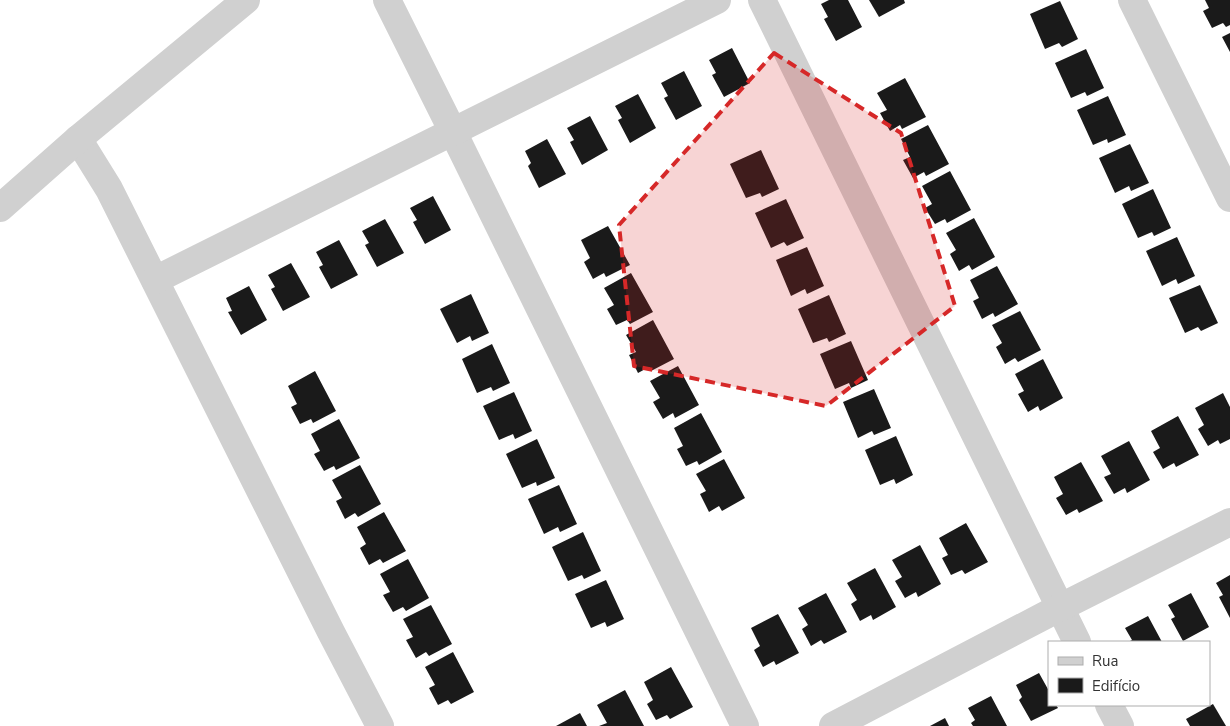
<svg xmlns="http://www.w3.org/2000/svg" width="1230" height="726" viewBox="0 0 1230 726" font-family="'Nunito Sans',sans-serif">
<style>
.building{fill:#1a1a1a}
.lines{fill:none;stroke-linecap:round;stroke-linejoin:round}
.street{stroke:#d0d0d0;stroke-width:28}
.marked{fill:#d62828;fill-opacity:0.2;stroke:#d62828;stroke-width:4;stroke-dasharray:10 6;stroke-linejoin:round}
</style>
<rect width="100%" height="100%" fill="#fff"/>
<g class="building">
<path d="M829 0H848L862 27 836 41 824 19 828 17 821 4Z"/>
<path d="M869 0H904L905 3 879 17Z"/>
<path d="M1205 0H1230V25L1226 27 1223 23 1212 28 1203 11 1209 8Z"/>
<path d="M1060 1 1078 39 1062 47 1059 43 1045 49 1030 14Z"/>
<path d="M1230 33V52L1222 37Z"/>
<path d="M732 48 750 83 724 97 712 75 716 73 709 60Z"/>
<path d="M1086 49 1104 88 1087 96 1085 92 1071 98 1055 63Z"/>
<path d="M684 71 702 106 676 120 664 98 668 96 661 83Z"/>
<path d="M905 78 926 117 902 129 900 125 890 131 880 113 887 110 877 93Z"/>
<path d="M638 94 656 128 630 143 618 120 622 118 615 106Z"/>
<path d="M1108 96 1126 135 1108 143 1107 139 1093 145 1077 110Z"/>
<path d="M590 116 608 150 582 165 570 142 574 140 567 128Z"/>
<path d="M928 125 949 164 926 176 924 172 913 178 903 160 910 157 901 139Z"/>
<path d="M547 139 566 174 539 188 528 166 531 163 525 151Z"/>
<path d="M1130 144 1149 183 1131 191 1129 186 1115 193 1099 158Z"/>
<path d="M761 150 779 189 762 197 760 193 746 198 730 164Z"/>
<path d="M950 171 971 210 947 223 945 219 935 224 925 208 932 204 922 186Z"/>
<path d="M1153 189 1171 228 1154 236 1152 232 1138 238 1122 204Z"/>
<path d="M433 196 451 230 425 244 413 222 417 220 410 208Z"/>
<path d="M786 199 804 238 787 246 784 242 771 248 755 213Z"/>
<path d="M974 218 995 257 972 270 969 265 959 271 950 254 956 250 946 233Z"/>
<path d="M385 219 404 253 377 267 365 245 369 243 362 231Z"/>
<path d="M608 226 630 265 606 277 604 273 593 279 584 262 590 258 581 240Z"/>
<path d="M1177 237 1195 276 1178 284 1176 279 1162 286 1146 251Z"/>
<path d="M339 240 358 275 331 289 319 267 323 265 316 252Z"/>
<path d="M807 247 824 286 807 294 805 289 791 296 776 260Z"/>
<path d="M291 263 310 297 283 311 271 289 275 287 268 275Z"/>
<path d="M997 266 1018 304 995 317 993 313 982 319 973 301 979 298 970 280Z"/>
<path d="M631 273 653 312 630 324 627 320 616 325 607 309 614 305 604 288Z"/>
<path d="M1200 285 1218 323 1201 331 1198 327 1185 333 1169 298Z"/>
<path d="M249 286 267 320 241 335 228 312 232 311 226 298Z"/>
<path d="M471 294 489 333 472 341 470 336 457 343 440 309Z"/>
<path d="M829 295 846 334 829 342 827 338 813 343 798 309Z"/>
<path d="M1020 311 1041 350 1018 362 1015 358 1005 364 996 347 1002 343 992 325Z"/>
<path d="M653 320 674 359 651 371 649 367 638 373 629 355 636 352 626 335Z"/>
<path d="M851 341 868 380 851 388 849 383 835 389 820 354Z"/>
<path d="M492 344 510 383 493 391 491 387 477 393 462 359Z"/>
<path d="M1043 359 1063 398 1040 411 1038 406 1028 412 1018 394 1024 391 1015 374Z"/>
<path d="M678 366 699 405 675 418 673 413 663 419 653 402 660 398 650 381Z"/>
<path d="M315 371 336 411 313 423 311 419 300 424 291 407 297 404 288 386Z"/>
<path d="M874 389 891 428 874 435 872 431 858 438 843 402Z"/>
<path d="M514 392 532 431 515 439 513 434 499 440 483 406Z"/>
<path d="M1223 393 1230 407V439L1220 444 1218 440 1208 446 1198 429 1204 425 1195 408Z"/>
<path d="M701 413 722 452 699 465 697 461 686 466 677 449 683 446 674 428Z"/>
<path d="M1178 416 1199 455 1176 467 1174 463 1163 469 1153 452 1160 448 1151 431Z"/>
<path d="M339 419 360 458 336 470 334 466 324 471 314 454 320 451 311 434Z"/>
<path d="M896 436 913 475 896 484 894 479 880 485 865 450Z"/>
<path d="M537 439 555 478 537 486 536 482 522 488 506 454Z"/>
<path d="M1129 441 1150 480 1127 493 1125 488 1114 494 1104 477 1111 474 1101 456Z"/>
<path d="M724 459 745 498 722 511 719 506 709 512 700 494 706 491 696 474Z"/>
<path d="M1081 462 1103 501 1079 513 1077 509 1066 515 1056 498 1063 494 1054 477Z"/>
<path d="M360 465 381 504 358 517 355 513 345 519 336 501 342 498 332 480Z"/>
<path d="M559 485 577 524 560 532 558 527 544 534 528 499Z"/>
<path d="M384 512 406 551 383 563 380 559 369 565 360 548 366 544 357 527Z"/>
<path d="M966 523 988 562 965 574 962 570 951 575 942 558 948 555 939 538Z"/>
<path d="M583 532 601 571 584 579 582 575 568 581 552 547Z"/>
<path d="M920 545 941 584 918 597 916 592 905 598 895 581 902 577 892 560Z"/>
<path d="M408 559 429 598 406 611 403 607 393 612 383 595 390 592 380 574Z"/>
<path d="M875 568 896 607 873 620 871 615 860 621 851 604 857 600 847 583Z"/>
<path d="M1230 575V618L1219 597 1223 595 1216 583Z"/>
<path d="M606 580 624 619 607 627 605 622 591 628 575 594Z"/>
<path d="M826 593 847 632 824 644 821 640 811 646 802 629 808 625 798 608Z"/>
<path d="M1191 593 1209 627 1183 641 1171 619 1175 617 1168 605Z"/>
<path d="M431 605 452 644 429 656 426 652 416 658 406 640 413 637 403 619Z"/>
<path d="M778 614 799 653 776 665 774 661 763 667 754 650 760 646 751 628Z"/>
<path d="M1148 616 1162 642H1128L1132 640 1125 628Z"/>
<path d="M453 652 474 692 451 704 448 700 438 705 429 688 435 685 425 667Z"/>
<path d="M671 667 693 707 670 719 667 715 656 720 647 704 653 700 644 682Z"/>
<path d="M1039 673 1049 691V705H1056L1058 708 1031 721 1019 700 1022 697 1016 685Z"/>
<path d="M625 690 644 726H599L607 723 597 705Z"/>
<path d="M991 696 1007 726H973L971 723 975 720 968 708Z"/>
<path d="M1213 704 1226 726H1190L1186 719Z"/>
<path d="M580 713 587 726H556Z"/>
<path d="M945 718 949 726H930Z"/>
</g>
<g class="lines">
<g class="street">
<path d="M387 0 453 132 745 726"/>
<path d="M762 0 1077 642"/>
<path d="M1132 0 1230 198"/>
<path d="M78 139 109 189 331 632 380 726"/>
<path d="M0 208 78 139 246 0"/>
<path d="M155 280 717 0"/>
<path d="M1109 705 1120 726"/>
<path d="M833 726 1059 608 1230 522"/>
</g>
</g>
<path class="marked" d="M774 53 901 133 955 306 826 406 634 366 619 225Z"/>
<rect x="1048" y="641" width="162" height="65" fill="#ffffff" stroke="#adadad"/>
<rect x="1058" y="657" width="25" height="8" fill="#d0d0d0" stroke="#adadad"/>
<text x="1092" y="666" font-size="15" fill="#333333">Rua</text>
<rect x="1058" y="678" width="25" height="15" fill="#1a1a1a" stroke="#adadad"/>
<text x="1092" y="691" font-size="15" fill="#333333">Edifício</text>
</svg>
